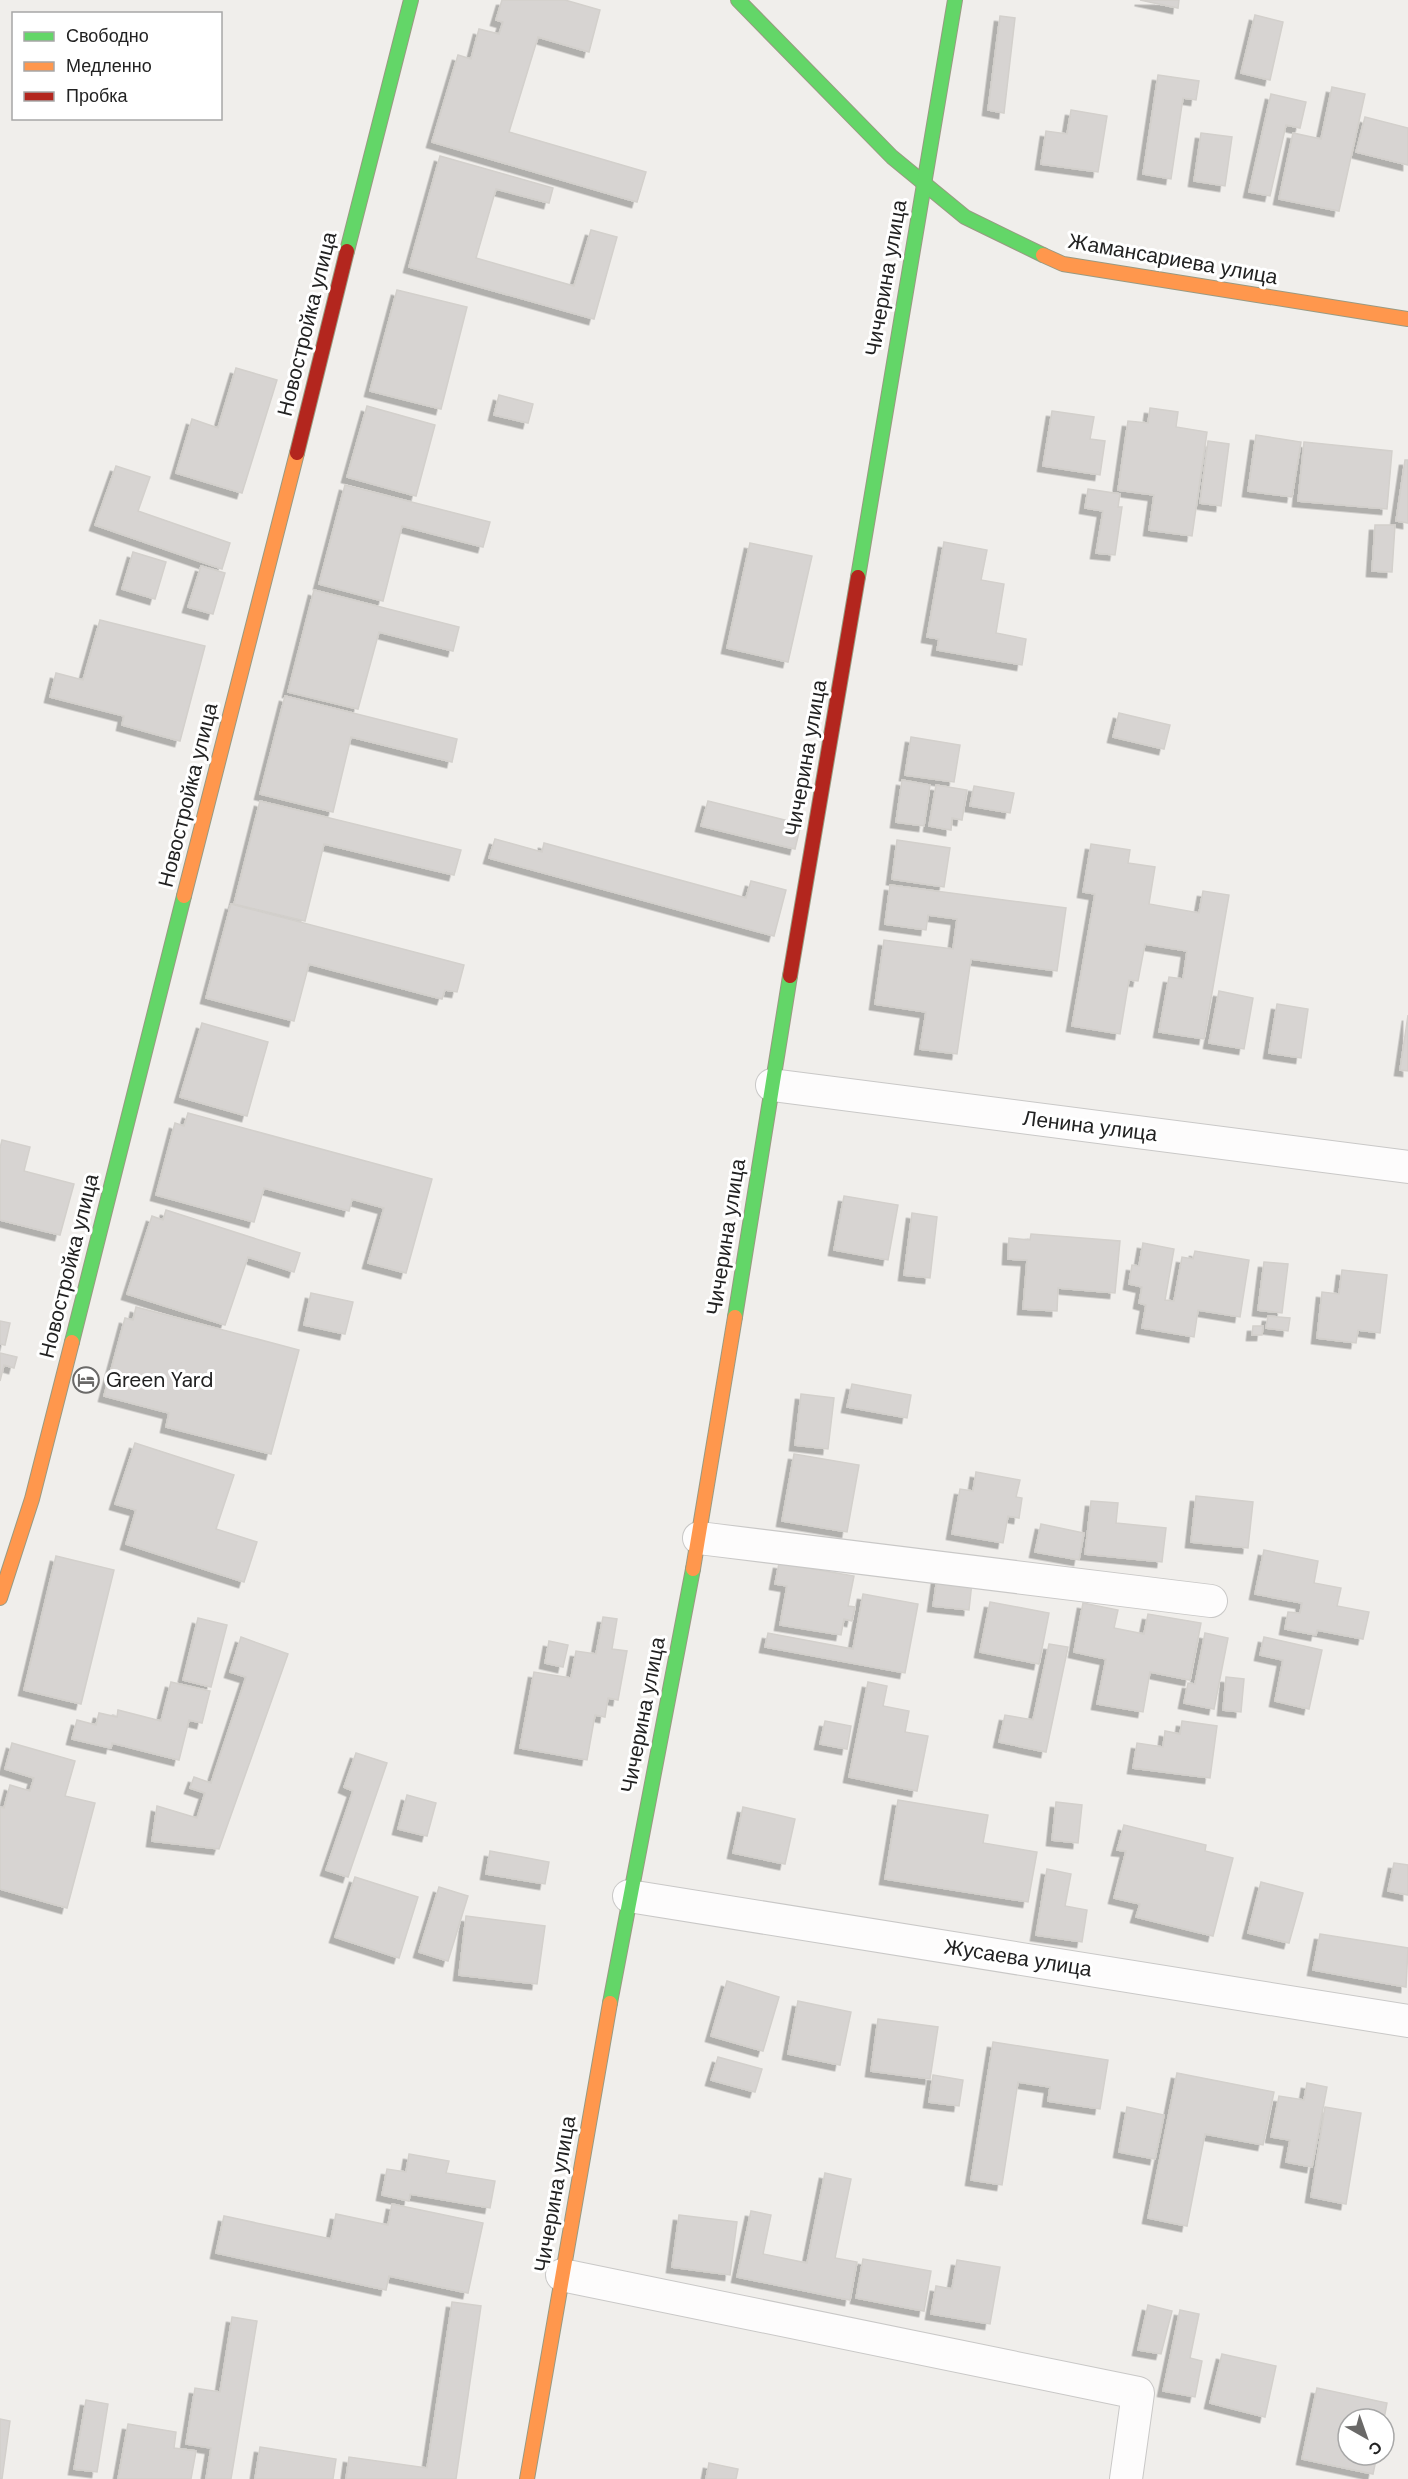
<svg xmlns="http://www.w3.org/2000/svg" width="1408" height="2479" viewBox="0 0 1408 2479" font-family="'DM Sans',sans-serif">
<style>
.building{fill:#d7d4d2;stroke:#d3d0cc;stroke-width:1.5;filter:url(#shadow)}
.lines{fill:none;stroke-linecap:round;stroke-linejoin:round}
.street-casing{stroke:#c9c8c7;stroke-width:34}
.fast-casing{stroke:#999a82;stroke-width:16}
.slow-casing{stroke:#999a82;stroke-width:16}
.jam-casing{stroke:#999a82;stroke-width:16}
.street{stroke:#fdfcfc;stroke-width:32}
.fast{stroke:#63d668;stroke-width:14}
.slow{stroke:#ff974d;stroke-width:14}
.jam{stroke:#b3261e;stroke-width:14}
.labels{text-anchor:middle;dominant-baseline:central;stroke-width:6;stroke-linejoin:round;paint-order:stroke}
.street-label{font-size:21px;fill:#222;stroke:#fff}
.poi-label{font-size:21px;fill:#222;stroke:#fff;text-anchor:start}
</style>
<defs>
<filter id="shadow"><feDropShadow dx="-5.5" dy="5.5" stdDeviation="0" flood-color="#0004"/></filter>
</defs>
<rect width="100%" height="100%" fill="#f0eeeb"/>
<g class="building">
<path d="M502 0H565L600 10 589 52 538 37 509 132 646 172 637 202 432 142 458 55 471 59 479 29 499 34 503 22 496 20Z"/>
<path d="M1140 0H1179L1178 8Z"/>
<path d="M1255 15 1283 22 1270 80 1241 73Z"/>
<path d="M1000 16 1015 18 1004 113 988 110Z"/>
<path d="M1158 75 1199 81 1196 100 1183 98 1171 179 1143 174Z"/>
<path d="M1332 87 1365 94 1339 211 1279 199 1293 133 1321 139Z"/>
<path d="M1271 94 1306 102 1300 128 1286 125 1270 196 1249 192Z"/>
<path d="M1071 110 1107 116 1098 172 1041 164 1046 131 1067 134Z"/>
<path d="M1365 117 1408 128V165L1356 152Z"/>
<path d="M1201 133 1232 137 1225 186 1194 181Z"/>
<path d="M440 156 553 188 549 203 496 189 476 258 574 286 591 230 617 237 594 319 409 267Z"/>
<path d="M397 290 467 307 441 409 370 391Z"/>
<path d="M236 368 277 380 242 493 176 473 192 419 218 428Z"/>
<path d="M499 395 533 404 528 423 494 415Z"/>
<path d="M367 406 435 425 416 496 347 477Z"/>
<path d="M1150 408 1178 412 1176 427 1207 432 1192 536 1149 530 1154 495 1118 490 1128 421 1148 423Z"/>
<path d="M1052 411 1094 417 1090 439 1105 441 1100 475 1043 466Z"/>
<path d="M1256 435 1301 442 1292 497 1248 491Z"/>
<path d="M1208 441 1229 444 1221 506 1200 503Z"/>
<path d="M1304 442 1392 451 1387 509 1298 501Z"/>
<path d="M1405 460H1408V523L1396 521Z"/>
<path d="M116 466 150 477 138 511 230 543 222 569 95 525Z"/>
<path d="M345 485 490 522 483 547 402 526 383 601 319 584Z"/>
<path d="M1088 489 1120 494 1118 507H1122L1115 555 1096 553 1103 511 1085 508Z"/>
<path d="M1375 525H1395L1392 572 1372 571Z"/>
<path d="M944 542 987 550 981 580 1004 584 996 633 1026 639 1022 665 937 650 939 639 927 637Z"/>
<path d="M750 543 812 556 788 662 727 648Z"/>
<path d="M133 552 166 562 155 599 122 589Z"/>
<path d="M201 566 225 573 213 614 188 607Z"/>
<path d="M314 590 459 627 453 651 379 632 358 709 288 692Z"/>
<path d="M100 620 205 646 180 741 122 725 124 716 50 697 56 673 83 680Z"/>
<path d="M285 696 457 739 452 762 351 737 333 812 260 794Z"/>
<path d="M1119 713 1170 725 1164 749 1113 737Z"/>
<path d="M911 737 960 745 954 782 905 775Z"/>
<path d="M902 780 930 785 924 826 896 822Z"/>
<path d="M936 785 967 790 962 820 952 818 951 830 929 826Z"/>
<path d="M974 786 1014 793 1010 813 970 806Z"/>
<path d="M260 801 461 850 454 875 324 844 305 921 234 904Z"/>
<path d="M708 801 801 824 795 849 701 826Z"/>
<path d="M495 839 542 852 544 843 746 898 751 881 786 890 774 936 489 858Z"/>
<path d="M897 840 950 848 944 887 892 879Z"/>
<path d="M1091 844 1130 850 1128 863 1155 867 1149 904 1199 913 1203 891 1229 895 1204 1039 1159 1032 1169 977 1183 979 1187 951 1145 944 1138 981 1129 980 1120 1034 1072 1026 1095 894 1083 892Z"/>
<path d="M890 885 1066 908 1057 971 971 959 957 1054 920 1049 926 1012 875 1004 884 940 953 949 957 919 928 915 926 930 885 924Z"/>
<path d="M231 904 464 965 457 992 445 990 442 999 309 964 294 1021 206 998Z"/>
<path d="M1219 991 1253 998 1244 1049 1209 1043Z"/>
<path d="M1277 1004 1308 1009 1301 1058 1269 1053Z"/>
<path d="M1408 1015V1071L1400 1070Z"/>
<path d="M202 1023 268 1042 247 1116 180 1097Z"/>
<path d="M188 1113 432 1179 406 1273 368 1263 384 1208 352 1199 349 1211 264 1188 254 1222 156 1195 175 1123 184 1126Z"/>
<path d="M2 1140 30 1147 24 1171 74 1184 60 1235 0 1220V1148Z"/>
<path d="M844 1196 898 1205 888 1260 834 1250Z"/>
<path d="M166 1210 300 1253 294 1272 248 1257 225 1325 127 1294 152 1216 163 1220Z"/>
<path d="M912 1213 937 1217 930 1278 904 1275Z"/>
<path d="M1031 1234 1120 1241 1115 1293 1058 1288 1057 1311 1023 1309 1027 1260 1008 1259 1009 1238 1030 1240Z"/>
<path d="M1143 1243 1174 1249 1165 1300 1174 1301 1182 1257 1193 1259 1195 1251 1249 1260 1240 1317 1198 1310 1194 1337 1142 1328 1146 1305 1139 1303 1142 1287 1129 1284 1132 1265 1139 1266Z"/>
<path d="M1264 1262 1288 1264 1282 1313 1258 1310Z"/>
<path d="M1342 1270 1387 1275 1380 1333 1358 1330 1356 1343 1317 1338 1322 1292 1339 1294Z"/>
<path d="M311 1293 353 1302 345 1334 304 1325Z"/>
<path d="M136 1307 299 1350 271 1454 166 1427 169 1413 104 1396 125 1318 133 1320Z"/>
<path d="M1268 1316 1290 1318 1288 1331 1266 1328Z"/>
<path d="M0 1321 10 1323 5 1345 0 1344Z"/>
<path d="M1253 1326H1263L1262 1335H1252Z"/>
<path d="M0 1353 17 1357 14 1368 4 1365 0 1381Z"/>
<path d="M852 1384 911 1395 907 1418 847 1407Z"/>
<path d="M801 1394 834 1398 828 1449 795 1445Z"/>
<path d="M135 1443 234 1475 216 1529 257 1542 244 1582 126 1544 136 1510 115 1504Z"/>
<path d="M794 1454 859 1465 847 1532 782 1521Z"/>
<path d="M976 1472 1020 1480 1016 1497 1022 1498 1019 1518 1008 1516 1003 1543 952 1534 960 1489 973 1491Z"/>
<path d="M1196 1496 1253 1502 1248 1548 1191 1542Z"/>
<path d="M1091 1501 1118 1503 1116 1523 1166 1528 1162 1562 1085 1554Z"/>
<path d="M1041 1524 1084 1533 1079 1560 1035 1552Z"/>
<path d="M1264 1550 1318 1561 1314 1583 1341 1588 1337 1606 1369 1612 1363 1639 1317 1630 1316 1635 1285 1629 1288 1612 1300 1613 1302 1603 1255 1594Z"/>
<path d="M56 1556 114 1570 81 1704 24 1690Z"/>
<path d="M779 1563 854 1576 848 1606 855 1607 852 1621 844 1619 841 1635 780 1625 787 1586 775 1584Z"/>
<path d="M937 1578 972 1582 969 1610 933 1606Z"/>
<path d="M863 1594 918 1604 905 1673 765 1647 768 1633 853 1649Z"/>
<path d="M990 1602 1049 1613 1039 1664 980 1652Z"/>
<path d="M1083 1603 1118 1610 1114 1628 1144 1634 1148 1614 1201 1623 1190 1680 1150 1672 1143 1712 1097 1704 1106 1659 1074 1652Z"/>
<path d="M603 1617 617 1619 612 1649 627 1651 618 1700 608 1698 605 1717 595 1715 587 1760 520 1748 534 1672 571 1678 576 1651 596 1654Z"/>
<path d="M198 1618 227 1625 211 1687 183 1680Z"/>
<path d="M1205 1633 1228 1638 1214 1709 1184 1703 1188 1683 1195 1684Z"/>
<path d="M241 1637 288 1654 219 1849 152 1841 157 1806 197 1818 205 1793 190 1788 194 1777 211 1783 246 1677 230 1672Z"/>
<path d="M1264 1637 1322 1650 1309 1709 1275 1701 1283 1660 1260 1655Z"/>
<path d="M549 1641 568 1645 563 1667 545 1663Z"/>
<path d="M1049 1644 1068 1647 1046 1752 999 1742 1005 1715 1033 1720Z"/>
<path d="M1226 1677 1244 1679 1241 1712 1223 1710Z"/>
<path d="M171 1682 210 1691 202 1723 189 1720 179 1760 112 1743 111 1748 72 1739 77 1720 96 1725 99 1713 117 1717 118 1710 161 1721Z"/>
<path d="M868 1682 887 1686 883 1706 909 1711 905 1732 928 1736 917 1791 849 1777Z"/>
<path d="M825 1721 851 1726 847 1749 820 1744Z"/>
<path d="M1182 1721 1217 1726 1210 1778 1133 1768 1137 1743 1163 1747 1165 1731 1180 1734Z"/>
<path d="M12 1743 75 1761 65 1796 95 1803 67 1908 0 1889V1807L4 1808 10 1785 30 1791 34 1778 5 1769Z"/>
<path d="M356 1753 387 1763 348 1877 326 1870 353 1791 344 1787Z"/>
<path d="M407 1795 436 1803 427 1836 398 1829Z"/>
<path d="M898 1800 988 1815 983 1843 1037 1852 1028 1902 885 1879Z"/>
<path d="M1056 1802 1082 1805 1078 1843 1052 1840Z"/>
<path d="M743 1807 795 1819 785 1864 733 1853Z"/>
<path d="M1124 1825 1206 1845 1205 1851 1233 1858 1213 1936 1136 1917 1140 1904 1114 1898 1126 1851 1117 1850Z"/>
<path d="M490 1851 549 1862 545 1884 486 1874Z"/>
<path d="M1394 1863 1408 1865V1895L1388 1891Z"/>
<path d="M1047 1869 1071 1874 1065 1906 1087 1910 1082 1942 1036 1935Z"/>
<path d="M355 1877 418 1897 399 1958 335 1937Z"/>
<path d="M1261 1882 1303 1893 1289 1943 1248 1933Z"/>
<path d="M439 1887 468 1896 448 1961 419 1952Z"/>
<path d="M466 1916 545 1926 537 1984 459 1975Z"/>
<path d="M1320 1934 1408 1948 1406 1987 1313 1970Z"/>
<path d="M727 1981 779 1997 763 2051 711 2036Z"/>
<path d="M798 2001 851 2012 840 2065 788 2054Z"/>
<path d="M878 2019 938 2027 930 2079 871 2071Z"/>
<path d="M993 2042 1108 2060 1100 2109 1048 2101 1050 2087 1018 2082 1002 2185 971 2180Z"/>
<path d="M718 2057 762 2069 755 2092 711 2080Z"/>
<path d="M1177 2073 1274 2092 1263 2145 1205 2134 1187 2226 1148 2218Z"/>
<path d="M933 2075 963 2080 959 2106 929 2102Z"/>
<path d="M1307 2083 1327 2087 1312 2167 1286 2162 1290 2140 1271 2137 1279 2096 1304 2100Z"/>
<path d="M1127 2107 1164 2115 1155 2159 1119 2152Z"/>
<path d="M1325 2107 1361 2113 1346 2204 1311 2197Z"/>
<path d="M409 2154 449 2161 446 2173 495 2181 490 2208 410 2194 409 2201 382 2195 387 2169 406 2172Z"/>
<path d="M825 2173 851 2179 835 2258 857 2262 850 2300 737 2277 751 2211 771 2215 763 2254 807 2263Z"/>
<path d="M392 2204 483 2223 468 2293 389 2276 386 2290 216 2253 224 2216 331 2239 336 2214 388 2225Z"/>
<path d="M679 2215 737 2222 730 2275 672 2267Z"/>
<path d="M863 2259 931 2271 924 2311 856 2298Z"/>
<path d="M957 2260 1000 2267 990 2324 931 2314 936 2286 952 2289Z"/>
<path d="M452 2302 481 2306 456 2479H346L349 2457 427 2468Z"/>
<path d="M1148 2305 1172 2311 1161 2354 1138 2350Z"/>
<path d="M1180 2310 1199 2314 1190 2358 1202 2361 1195 2397 1163 2391Z"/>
<path d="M232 2317 257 2321 231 2479H206L211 2448 186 2444 195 2388 220 2392Z"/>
<path d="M1222 2354 1276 2366 1265 2417 1210 2403Z"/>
<path d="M1317 2388 1387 2403 1384 2419H1348V2455H1377L1373 2474 1302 2459Z"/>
<path d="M86 2400 108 2404 97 2472 74 2469Z"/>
<path d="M0 2419 10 2421 2 2479H0Z"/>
<path d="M128 2424 176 2432 174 2448 196 2451 191 2479H118Z"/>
<path d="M260 2447 336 2459 333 2479H255Z"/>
<path d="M709 2463 738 2469 736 2479H706Z"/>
</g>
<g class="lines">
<g class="street-casing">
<g id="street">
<path d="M772 1085 1408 1167"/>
<path d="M699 1538 1211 1601"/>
<path d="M629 1896 1408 2021"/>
<path d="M562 2275 1138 2393 1126 2479"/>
</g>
</g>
<g class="fast-casing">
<g id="fast">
<path d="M738 0 892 157 965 217 1043 255"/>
<path d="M347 251 411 0"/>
<path d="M858 577 955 0"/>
<path d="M735 1317 790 976"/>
<path d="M72 1342 184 896"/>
<path d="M610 2003 693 1569"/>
</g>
</g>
<g class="slow-casing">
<g id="slow">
<path d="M1043 255 1063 264 1408 319"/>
<path d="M184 896 297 453"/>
<path d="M693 1569 735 1317"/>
<path d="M0 1598 32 1499 72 1342"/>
<path d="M527 2479 610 2003"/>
</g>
</g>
<g class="jam-casing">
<g id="jam">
<path d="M297 453 347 251"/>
<path d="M790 976 858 577"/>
</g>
</g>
<use href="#street" class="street"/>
<use href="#fast" class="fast"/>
<use href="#slow" class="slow"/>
<use href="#jam" class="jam"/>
</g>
<defs>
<g id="hotel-ring" transform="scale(1.35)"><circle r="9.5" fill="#fff" stroke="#6a6968" stroke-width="1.5"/><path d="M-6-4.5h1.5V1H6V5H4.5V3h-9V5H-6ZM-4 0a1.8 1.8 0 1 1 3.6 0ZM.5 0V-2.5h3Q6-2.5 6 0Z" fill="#6a6968"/></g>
</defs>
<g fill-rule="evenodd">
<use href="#hotel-ring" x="86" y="1380"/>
</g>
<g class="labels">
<g class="street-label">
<text transform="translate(1173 259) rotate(10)">Жамансариева улица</text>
<text transform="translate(886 278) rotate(-80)">Чичерина улица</text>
<text transform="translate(307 324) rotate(-76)">Новостройка улица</text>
<text transform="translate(806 758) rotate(-80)">Чичерина улица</text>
<text transform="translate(188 795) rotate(-76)">Новостройка улица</text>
<text transform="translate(1090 1126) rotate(7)">Ленина улица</text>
<text transform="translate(726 1237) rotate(-81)">Чичерина улица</text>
<text transform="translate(69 1266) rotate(-76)">Новостройка улица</text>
<text transform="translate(643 1715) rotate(-79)">Чичерина улица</text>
<text transform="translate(1018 1958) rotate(9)">Жусаева улица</text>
<text transform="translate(555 2194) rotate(-80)">Чичерина улица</text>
</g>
<g class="poi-label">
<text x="106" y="1380">Green Yard</text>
</g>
</g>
<rect x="12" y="12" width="210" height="108" fill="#ffffff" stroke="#a7a7a7" stroke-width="1.5"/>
<rect x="24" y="32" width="30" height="9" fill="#63d668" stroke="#a7a7a7" stroke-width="1.5"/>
<text x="66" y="42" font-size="18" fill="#222222">Свободно</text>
<rect x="24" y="62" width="30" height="9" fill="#ff974d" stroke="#a7a7a7" stroke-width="1.5"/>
<text x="66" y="72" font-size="18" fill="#222222">Медленно</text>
<rect x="24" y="92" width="30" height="9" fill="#b3261e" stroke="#a7a7a7" stroke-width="1.5"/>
<text x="66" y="102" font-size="18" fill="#222222">Пробка</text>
<g transform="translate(1366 2437) rotate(140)"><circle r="28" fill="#ffffff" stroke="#a7a7a7" stroke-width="1.5"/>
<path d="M0-4.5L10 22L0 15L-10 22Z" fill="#6a6968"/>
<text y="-9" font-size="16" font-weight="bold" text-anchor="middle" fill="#222222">С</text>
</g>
</svg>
